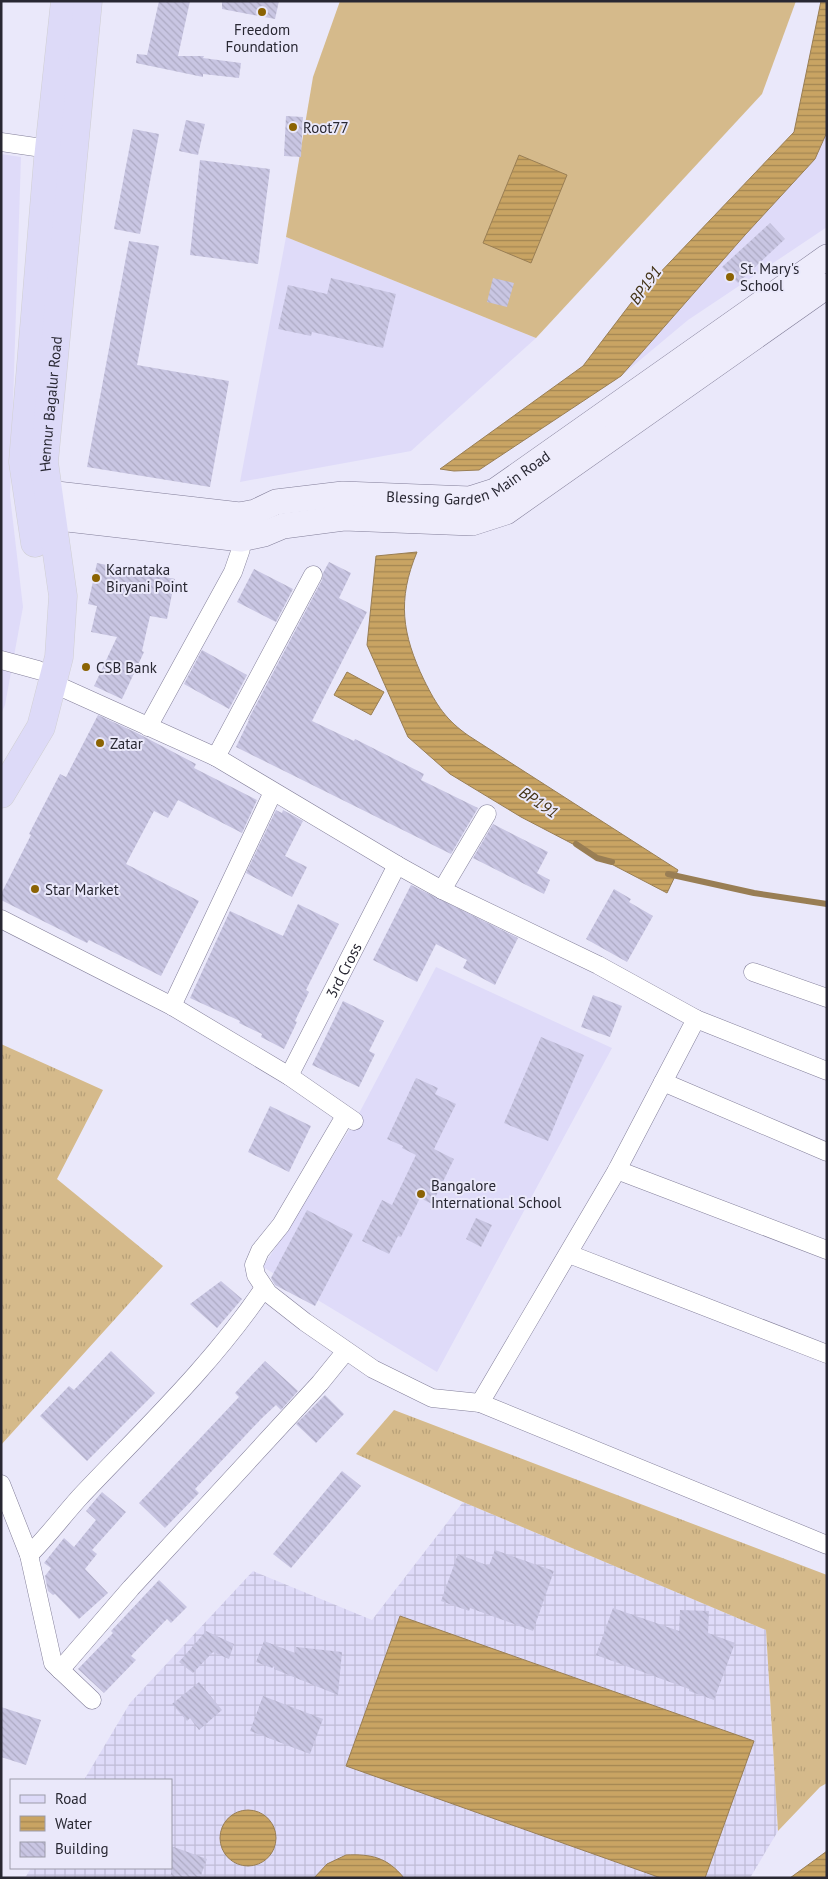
<svg xmlns="http://www.w3.org/2000/svg" width="828" height="1879" viewBox="0 0 828 1879" font-family="'PT Sans',sans-serif">
<style>
.built{fill:#dfdbf9}
.industrial{fill:url(#industrial-grid)}
.grass{fill:url(#grass-tufts)}
.pitch{fill:#d5ba8b}
.water{fill:url(#water-rules);stroke:#997e54}
.lines{fill:none;stroke-linecap:round;stroke-linejoin:round}
.stream{stroke:#997e54;stroke-width:6}
.building{fill:url(#building-back-hatch)}
.minor-casing{stroke:#827e99;stroke-width:19}
.secondary-casing{stroke:#827e99;stroke-width:26}
.primary-casing{stroke:#d0cfd2;stroke-width:29}
.minor{stroke:#fff;stroke-width:18}
.secondary{stroke:#eeecfb;stroke-width:25}
.primary{stroke:#dddaf8;stroke-width:28}
.poi-dot{fill:#8b6303;stroke:#eae8fa;stroke-width:2}
.labels{text-anchor:middle;dominant-baseline:central;stroke-width:4;stroke-linejoin:round;paint-order:stroke}
.poi-label{font-size:15px;fill:#282732;stroke:#eae8fa;text-anchor:start}
.street-label{font-size:15px;fill:#282732;stroke:#eae8fa}
.water-label{font-size:16px;font-style:italic;fill:#423215;stroke:#eae8fa}
</style>
<defs>
<pattern id="industrial-grid" width="8" height="8" patternUnits="userSpaceOnUse" patternTransform="scale(1.25)"><rect width="8" height="8" fill="#dfdbf9"/><path d="M0 4h8M4 0v8" fill="none" stroke="#bfbcd6"/></pattern>
<pattern id="grass-tufts" width="24" height="20" patternUnits="userSpaceOnUse" patternTransform="scale(1.25)"><rect width="24" height="20" fill="#d5ba8b"/><path d="M3 7l-1-3M5 7V3M7 7l1-3M15 17l-1-3M17 17v-4M19 17l1-3" fill="none" stroke="#b7a078"/></pattern>
<pattern id="water-rules" width="6" height="5" patternUnits="userSpaceOnUse" patternTransform="scale(1.25)"><rect width="6" height="5" fill="#c9a463"/><path d="M0 2.5h6" fill="none" stroke="#a38652"/></pattern>
<pattern id="building-back-hatch" width="6" height="6" patternUnits="userSpaceOnUse" patternTransform="scale(1.25)"><rect width="6" height="6" fill="#c9c6e3"/><path d="M-1 5l2 2M0 0l6 6M5-1l2 2" fill="none" stroke="#adaac3"/></pattern>
</defs>
<rect width="100%" height="100%" fill="#eae8fa"/>
<g class="built">
<path d="M827 132V227L688 320 621 376 745 235 815 159Z"/>
<path d="M1 154 21 157 10 496 23 607 5 705 1 714Z"/>
<path d="M286 237 536 338 411 451 240 482Z"/>
<path d="M436 967 612 1048 437 1372 263 1267 355 1121Z"/>
</g>
<path class="industrial" d="M463 1502 766 1630 778 1831 750 1878H25L31 1868H171V1780H84L130 1703 253 1571 372 1620Z"/>
<g class="grass">
<path d="M1 1044 103 1090 57 1179 163 1266 1 1445Z"/>
<path d="M394 1410 827 1575V1783L820 1787 778 1831 766 1630 463 1502 356 1454Z"/>
</g>
<path class="pitch" d="M340 1H796L762 94 536 338 286 237 313 77Z"/>
<g class="water">
<path d="M821 1H827V132L815 159 745 235 621 376 479 470 454 471 440 469 583 366 631 303 794 132Z"/>
<path d="M519 155 567 175 531 263 483 243Z"/>
<path d="M417 552C397 600 402 634 424 680 437 706 446 720 469 736L678 870 667 893 521 817 450 774 408 737 367 645 376 556Z"/>
<path d="M347 672 384 692 371 715 334 695Z"/>
<path d="M400 1616 754 1741 705 1878H661L346 1766Z"/>
<circle cx="248" cy="1838" r="28"/>
<path d="M827 1851V1878H790Z"/>
<path d="M346 1855C371 1854 387 1857 404 1878H314L327 1864Z"/>
</g>
<g class="lines">
<g class="stream">
<path d="M576 844 597 858 612 862"/>
<path d="M668 874 754 893 827 904"/>
</g>
</g>
<g class="building">
<path d="M159 1H190L178 56H204L203 58 241 63 239 78 203 74V77L136 63 137 54 147 55Z"/>
<path d="M222 1H279L275 19 222 9Z"/>
<path d="M286 116 303 117 301 157 284 156Z"/>
<path d="M186 120 205 124 198 155 179 151Z"/>
<path d="M133 129 159 134 140 234 114 229Z"/>
<path d="M200 160 270 169 258 264 190 255Z"/>
<path d="M770 223 785 239 738 283 722 267Z"/>
<path d="M129 241 159 246 137 365 229 381 210 487 87 467Z"/>
<path d="M331 278 396 294 383 348 312 332 311 336 278 329 288 285 327 294Z"/>
<path d="M493 278 514 283 507 307 487 302Z"/>
<path d="M329 562 351 573 339 598 367 612 312 721 354 741 355 739 424 774 421 780 478 808 451 854 236 747 249 720H248L322 580 323 573Z"/>
<path d="M97 563 175 579 167 619 150 616 142 651 144 652 122 699 94 686 117 637 91 632 97 606 88 604Z"/>
<path d="M254 569 293 589 276 622 237 602Z"/>
<path d="M202 650 247 675 229 709 184 684Z"/>
<path d="M98 715 137 733 196 764 194 768 257 800 242 833 178 800 168 818 154 811 126 864 199 901 161 976 89 940 87 943 1 900V894L31 835 29 834 60 774 66 777Z"/>
<path d="M276 810 282 813 283 810 303 821 285 856 307 867 292 897 246 873Z"/>
<path d="M493 824 548 852 537 873 550 880 544 894 473 858Z"/>
<path d="M411 885 518 938 495 985 463 968 467 960 436 944 417 982 373 960Z"/>
<path d="M614 889 631 899 629 902 653 916 627 962 586 939Z"/>
<path d="M298 904 339 924 306 990 309 992 295 1021 297 1022 284 1049 261 1037 262 1034 239 1023 240 1021 190 998 230 911 283 936Z"/>
<path d="M593 995 622 1006 610 1037 581 1027Z"/>
<path d="M343 1001 384 1021 369 1051 375 1054 359 1087 312 1065Z"/>
<path d="M541 1037 584 1055 548 1141 504 1123Z"/>
<path d="M416 1078 438 1088 435 1094 456 1104 434 1149 454 1159 432 1204 420 1198 401 1237 398 1236 389 1254 362 1241 382 1200 392 1205 416 1155 402 1148 403 1146 387 1139Z"/>
<path d="M270 1106 311 1126 289 1172 248 1152Z"/>
<path d="M307 1210 353 1234 315 1306 275 1285 271 1278Z"/>
<path d="M476 1218 492 1225 481 1247 466 1239Z"/>
<path d="M221 1281 242 1299 217 1328 190 1304Z"/>
<path d="M111 1351 155 1393 87 1461 40 1416 69 1386 74 1390Z"/>
<path d="M265 1361 298 1391 281 1410 276 1405 262 1418 195 1489 199 1493 165 1528 139 1503 239 1397 235 1393Z"/>
<path d="M325 1395 344 1414 316 1443 296 1424Z"/>
<path d="M342 1471 361 1486 291 1568 273 1554Z"/>
<path d="M102 1492 126 1512 92 1550 97 1554 85 1569 108 1593 79 1619 55 1594 53 1595 48 1591 45 1576 51 1568 44 1563 64 1538 74 1547 96 1520 86 1511Z"/>
<path d="M495 1550 554 1571 533 1631 470 1608 469 1611 441 1601 458 1554 489 1566Z"/>
<path d="M159 1580 187 1607 171 1623 167 1619 131 1656 136 1660 104 1693 78 1669 113 1633 111 1631Z"/>
<path d="M613 1608 679 1631 680 1610 709 1611 708 1633 735 1643 714 1700 689 1691V1689L596 1655Z"/>
<path d="M206 1631 234 1644 229 1659 213 1652 193 1673 179 1662Z"/>
<path d="M264 1641 295 1653 296 1647 342 1652 338 1695 274 1669 275 1665 272 1668 256 1662Z"/>
<path d="M199 1682 222 1710 199 1730 190 1718 187 1721 172 1704Z"/>
<path d="M263 1696 323 1719 310 1754 250 1731Z"/>
<path d="M1 1707 41 1720 26 1765 1 1757Z"/>
<path d="M171 1846 207 1859 200 1878H171Z"/>
</g>
<g class="lines">
<g class="minor-casing">
<g id="minor">
<path d="M1 142 49 149"/>
<path d="M1 660 38 670"/>
<path d="M52 683 216 757 397 865 442 890 598 965 696 1019 827 1071"/>
<path d="M148 727 233 572 241 549"/>
<path d="M216 757 313 575"/>
<path d="M442 890 487 814"/>
<path d="M1 919 172 1006 289 1076 354 1121"/>
<path d="M753 972 827 998"/>
<path d="M172 1006 273 792"/>
<path id="s1" d="M289 1076 397 865"/>
<path d="M663 1082 827 1152"/>
<path d="M345 1116 281 1225 260 1251 254 1265 256 1275 268 1293 305 1322 373 1369 432 1398 480 1403 827 1545"/>
<path d="M617 1170 827 1250"/>
<path d="M569 1254 827 1354"/>
<path d="M480 1403 617 1170 696 1019"/>
<path d="M1 1484 29 1555 53 1663 92 1700"/>
<path d="M29 1555C47 1537 62 1517 79 1498 143 1430 212 1365 264 1288"/>
<path d="M60 1670 131 1588 320 1383 346 1351"/>
</g>
</g>
<g class="secondary-casing">
<g id="secondary">
<path id="s2" d="M29 495 48 493 240 515 255 512 276 502 343 494 470 499 495 491 827 257"/>
<path d="M32 519 50 517 241 539 264 534 283 526 344 518 472 523 506 512 827 286"/>
</g>
</g>
<g class="primary-casing">
<g id="primary">
<path d="M35 543 23 462 48 159 65 1"/>
<path id="s3" d="M1 794 41 727 59 657 63 596 44 462 88 1"/>
</g>
</g>
<use href="#minor" class="minor"/>
<use href="#secondary" class="secondary"/>
<use href="#primary" class="primary"/>
</g>
<g class="poi-dot">
<circle cx="262" cy="12" r="5"/>
<circle cx="293" cy="127" r="5"/>
<circle cx="730" cy="277" r="5"/>
<circle cx="96" cy="578" r="5"/>
<circle cx="86" cy="667" r="5"/>
<circle cx="100" cy="743" r="5"/>
<circle cx="35" cy="889" r="5"/>
<circle cx="421" cy="1194" r="5"/>
</g>
<g class="labels">
<g class="poi-label">
<text x="262" y="29" text-anchor="middle">Freedom<tspan x="262" dy="17">Foundation</tspan></text>
<text x="303" y="127">Root77</text>
<text x="740" y="268">St. Mary's<tspan x="740" dy="17">School</tspan></text>
<text x="106" y="569">Karnataka<tspan x="106" dy="17">Biryani Point</tspan></text>
<text x="96" y="667">CSB Bank</text>
<text x="110" y="743">Zatar</text>
<text x="45" y="889">Star Market</text>
<text x="431" y="1185">Bangalore<tspan x="431" dy="17">International School</tspan></text>
</g>
<g class="street-label">
<text stroke="none"><textPath href="#s3" startOffset="405">Hennur Bagalur Road</textPath></text>
<text stroke="none"><textPath href="#s2" startOffset="449">Blessing Garden Main Road</textPath></text>
<text stroke="none"><textPath href="#s1" startOffset="119">3rd Cross</textPath></text>
</g>
<g class="water-label">
<text transform="translate(645 285) rotate(-54)">BP191</text>
<text transform="translate(539 802) rotate(34)">BP191</text>
</g>
</g>
<rect width="828" height="1879" fill="none" stroke="#282732" stroke-width="5"/>
<rect x="10" y="1779" width="162" height="90" fill="#eae8fa" stroke="#9c9baa"/>
<rect x="20" y="1795" width="25" height="8" fill="#dddaf8" stroke="#9c9baa"/>
<text x="55" y="1804" font-size="15" fill="#282732">Road</text>
<rect x="20" y="1816" width="25" height="15" fill="url(#water-rules)" stroke="#9c9baa"/>
<text x="55" y="1829" font-size="15" fill="#282732">Water</text>
<rect x="20" y="1842" width="25" height="15" fill="url(#building-back-hatch)" stroke="#9c9baa"/>
<text x="55" y="1854" font-size="15" fill="#282732">Building</text>
</svg>
